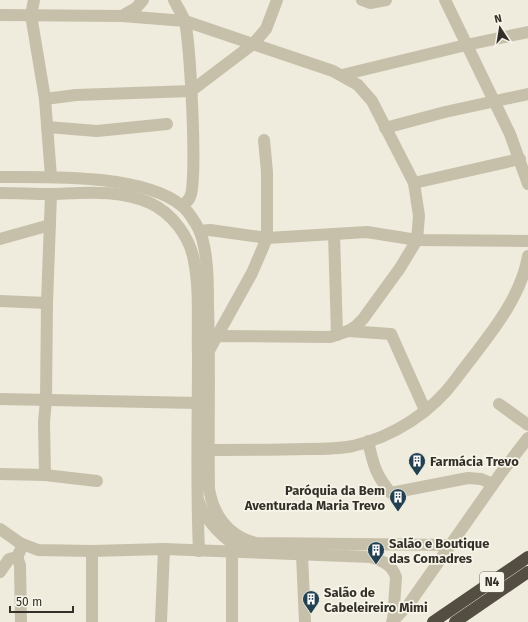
<svg xmlns="http://www.w3.org/2000/svg" width="528" height="622" viewBox="0 0 528 622" font-family="'Fira Sans',sans-serif">
<style>
.lines{fill:none;stroke-linecap:round;stroke-linejoin:round}
.minor{stroke:#c6bfaa;stroke-width:12}
.highway{stroke:#544d41;stroke-width:12}
.labels{text-anchor:middle;dominant-baseline:central;stroke-width:3.5;stroke-linejoin:round;paint-order:stroke}
.shield{fill:#f7f5e9;stroke:#6e6b63;stroke-width:1}
.shield-label{font-size:12px;font-weight:bold;fill:#343029}
.poi-label{font-size:13px;font-weight:bold;fill:#343029;stroke:#f7f5e9;text-anchor:start}
</style>
<rect width="100%" height="100%" fill="#efecdd"/>
<g class="lines">
<g class="minor">
<path d="M34 0 31 15 45 99 51 177"/>
<path d="M174 0C177 7 183 15 185 22 190 43 198 182 190 197 189 200 185 203 183 206"/>
<path d="M362 0 370 3 386 0"/>
<path d="M445 0 510 134 528 184"/>
<path d="M0 15 122 16 185 21 333 71 358 85 372 101 414 183 419 216 417 240 400 268 363 319 356 326 348 331 330 337 217 336 210 349"/>
<path d="M122 16 136 8 143 0"/>
<path d="M342 75 466 45 528 32"/>
<path d="M45 99 76 95 191 91 253 44 266 29 277 0"/>
<path d="M47 127 97 131 167 124"/>
<path d="M385 128 445 112 528 94"/>
<path d="M0 177C49 177 144 174 182 206 188 211 196 223 199 230 208 248 208 285 208 305 210 367 208 428 209 489 214 517 228 536 256 543L450 545"/>
<path d="M414 183 520 159"/>
<path d="M0 193C17 193 34 194 51 194 84 193 119 189 150 203 172 213 190 237 194 261 200 291 197 325 198 355 198 420 196 486 199 551"/>
<path d="M200 231 210 230 267 238 367 232 417 240 528 241"/>
<path d="M334 234 337 335"/>
<path d="M0 239 50 225"/>
<path d="M0 301 47 303"/>
<path d="M348 331 391 334 425 410"/>
<path d="M217 336 252 273 267 238V172L264 140"/>
<path d="M0 399 198 403"/>
<path d="M499 404 528 425"/>
<path d="M368 441C373 464 376 476 391 493L468 478 481 479 493 484"/>
<path d="M209 450C242 450 274 450 307 449 322 449 338 449 353 446 393 437 432 412 456 379 483 342 520 303 528 256"/>
<path d="M0 474 45 475 44 422 46 400 47 303 51 194"/>
<path d="M45 475 97 481"/>
<path d="M199 502C207 523 224 539 244 551"/>
<path d="M0 529 20 543 38 550 92 551 164 549 371 557C382 561 392 564 396 577L393 621"/>
<path d="M92 551V622"/>
<path d="M232 551V622"/>
<path d="M302 555 305 622"/>
<path d="M17 557 20 565 21 622"/>
<path d="M0 572 9 559 17 557 20 551"/>
<path d="M161 622 164 549"/>
<path d="M392 622 409 604 501 473 528 438"/>
</g>
<g class="highway">
<path d="M433 622 528 557"/>
<path d="M455 622 528 572"/>
</g>
</g>
<defs>
<g id="building-pin" transform="scale(0.9)"><path d="M0 17L-7.5 6A9.5 9.5 0 1 1 7.5 6Z" fill="#234051" stroke="#f7f5e9"/><path d="M-4-6H4V6H1V3H-1V6H-4ZM-2.5-4.3h1.7v1.8h-1.7ZM.8-4.3h1.7v1.8H.8ZM-2.5-1h1.7V.8h-1.7ZM.8-1h1.7V.8H.8Z" fill="#fff"/></g>
</defs>
<g fill-rule="evenodd">
<use href="#building-pin" x="417" y="461"/>
<use href="#building-pin" x="398" y="497"/>
<use href="#building-pin" x="376" y="550"/>
<use href="#building-pin" x="311" y="599"/>
</g>
<g class="labels">
<rect class="shield" x="480" y="572" width="24" height="20" rx="3"/>
<g class="shield-label">
<text x="492" y="582">N4</text>
</g>
<g class="poi-label">
<text x="430" y="461">Farmácia Trevo</text>
<text x="385" y="490" text-anchor="end">Paróquia da Bem<tspan x="385" dy="15">Aventurada Maria Trevo</tspan></text>
<text x="389" y="543">Salão e Boutique<tspan x="389" dy="15">das Comadres</tspan></text>
<text x="324" y="592">Salão de<tspan x="324" dy="15">Cabeleireiro Mimi</tspan></text>
</g>
</g>
<g transform="translate(500 28) rotate(348)" stroke="#f7f5e9" stroke-width="3" paint-order="stroke">
<path d="M0-3L7 15L0 10L-7 15Z" fill="#343029"/>
<text y="-6" font-size="11" font-weight="bold" text-anchor="middle" fill="#343029">N</text>
</g>
<path d="M10 606v6h63v-6" fill="none" stroke="#343029" stroke-width="2"/>
<text x="16" y="606" font-size="12" fill="#343029" stroke="#f7f5e9" stroke-width="3" paint-order="stroke">50 m</text>
</svg>
